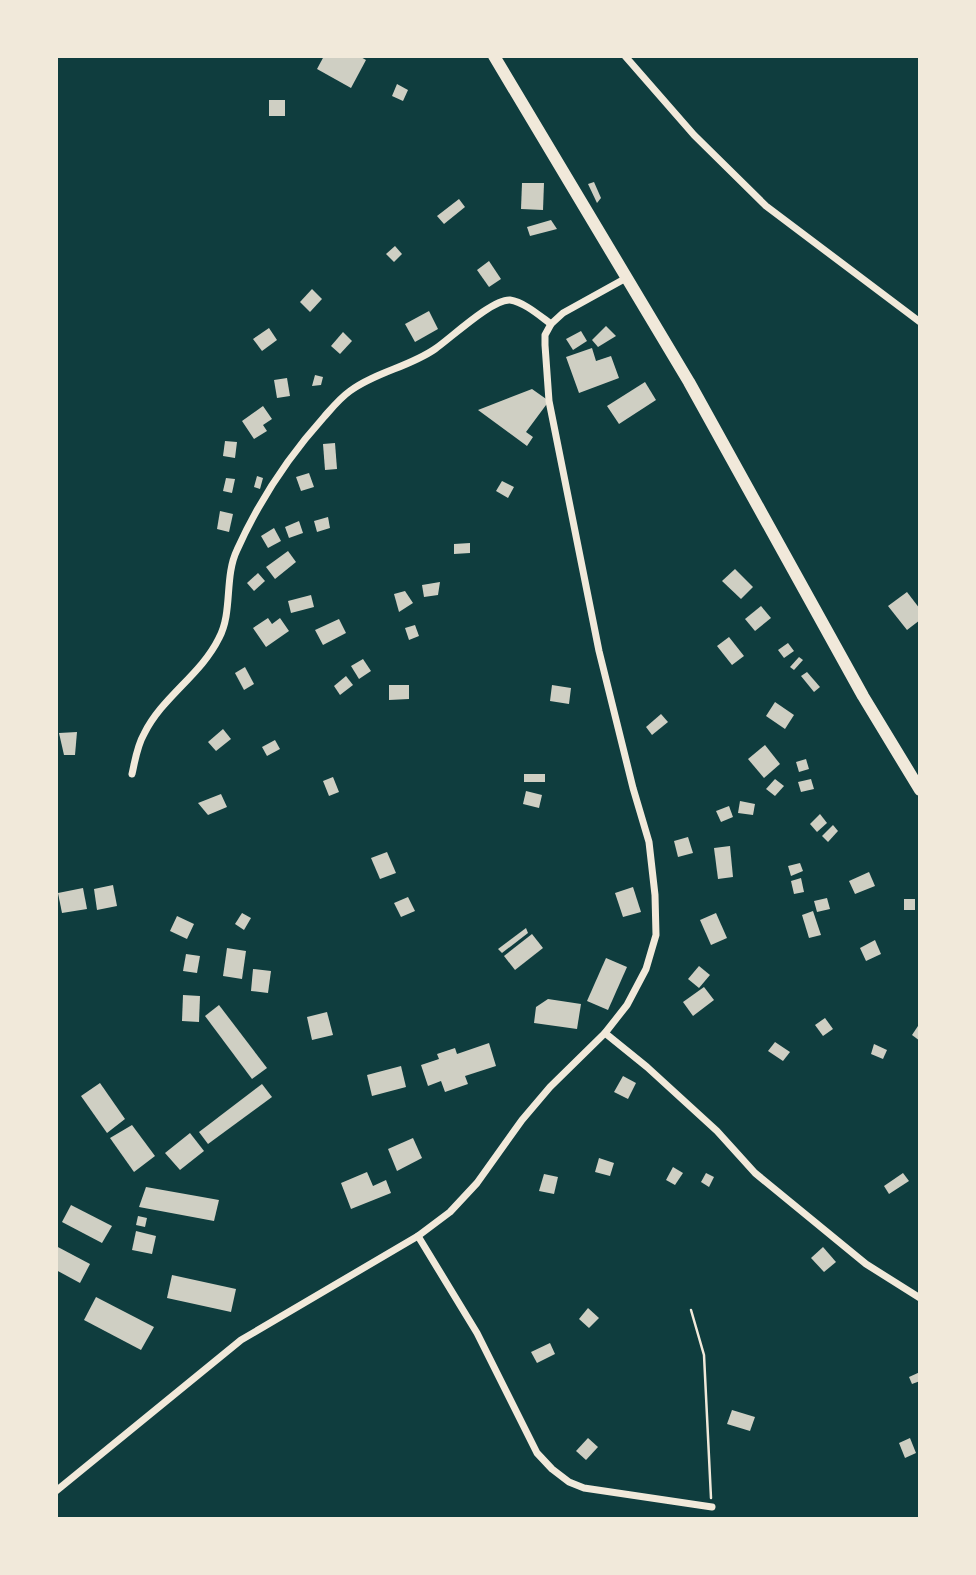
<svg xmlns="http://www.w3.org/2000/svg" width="976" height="1575" viewBox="0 0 976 1575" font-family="'Exo 2',sans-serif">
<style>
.building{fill:#cfcfc3}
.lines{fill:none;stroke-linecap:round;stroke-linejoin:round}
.path{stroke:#f1e9da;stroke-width:2.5}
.minor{stroke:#f1e9da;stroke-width:7}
.trunk{stroke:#f1e9da;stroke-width:12}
</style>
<rect width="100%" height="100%" fill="#0f3d3e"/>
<g class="building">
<path d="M324 56H359L366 60 351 88 317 69Z"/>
<path d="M397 84 408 90 403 101 392 96Z"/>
<rect x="269" y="100" width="16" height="16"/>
<path d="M594 182 601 198 597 203 588 184Z"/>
<path d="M522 183H544L543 210 521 209Z"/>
<path d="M459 199 465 207 444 224 437 216Z"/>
<path d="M551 220 557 229 530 236 527 227Z"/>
<path d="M395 246 402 254 394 262 386 254Z"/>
<path d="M489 261 501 279 489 287 477 270Z"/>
<path d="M312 289 322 299 310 312 300 302Z"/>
<path d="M429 311 438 329 415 342 405 324Z"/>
<path d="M606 326 616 336 598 347 592 340Z"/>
<path d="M269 328 277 340 262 351 253 339Z"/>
<path d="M581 331 587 341 573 350 566 339Z"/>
<path d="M343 332 352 341 340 354 331 346Z"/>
<path d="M592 348 596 361 611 356 619 378 579 393 566 357Z"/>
<path d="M315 375 323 377 321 385 312 386Z"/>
<path d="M287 378 290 396 277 398 274 380Z"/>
<path d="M645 382 656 400 619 424 607 406Z"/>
<path d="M532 389 549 401 526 432 533 437 527 446 478 410Z"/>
<path d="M263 406 272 419 263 425 267 431 254 439 242 421Z"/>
<path d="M225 441 237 442 235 458 223 456Z"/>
<path d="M335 443 337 469 325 470 323 444Z"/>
<path d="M309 473 314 487 301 491 296 477Z"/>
<path d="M257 476 263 478 260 489 254 487Z"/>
<path d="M226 478 235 479 232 493 223 491Z"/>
<path d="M502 481 514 487 508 498 496 491Z"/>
<path d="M220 511 233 514 229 532 217 529Z"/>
<path d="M328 517 330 528 317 532 314 521Z"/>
<path d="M299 521 303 533 289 538 285 527Z"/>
<path d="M274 528 281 541 268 548 261 536Z"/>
<path d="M470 543V553L454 554V544Z"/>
<path d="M288 551 296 562 275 579 266 567Z"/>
<path d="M735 569 753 587 741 599 722 581Z"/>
<path d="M258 573 265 581 254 591 247 583Z"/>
<path d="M440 582 438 595 424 597 422 585Z"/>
<path d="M405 591 413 603 399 612 394 594Z"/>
<path d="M907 592 920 609V620L907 630 888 606Z"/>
<path d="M311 595 314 607 291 613 288 601Z"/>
<path d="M761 606 771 618 755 631 745 619Z"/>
<path d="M268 618 272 624 280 618 289 631 266 647 253 628Z"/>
<path d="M339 619 346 633 323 645 315 630Z"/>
<path d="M415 625 419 636 409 640 405 628Z"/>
<path d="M729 637 744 656 732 665 717 646Z"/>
<path d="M788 643 794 651 784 658 778 650Z"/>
<path d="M799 657 803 660 794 670 790 667Z"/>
<path d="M363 659 371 671 359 679 351 666Z"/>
<path d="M245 667 254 684 244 690 235 673Z"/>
<path d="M807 672 820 687 814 692 801 676Z"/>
<path d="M346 676 353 685 340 695 334 686Z"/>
<path d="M389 685H409V699L389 700Z"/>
<path d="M552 685 571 688 569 704 550 701Z"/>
<path d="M775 702 794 715 785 729 766 716Z"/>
<path d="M661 714 668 722 652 735 646 727Z"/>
<path d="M223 729 231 739 216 751 208 742Z"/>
<path d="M77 732 75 755H64L59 733Z"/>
<path d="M275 740 280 749 267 756 262 747Z"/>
<path d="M765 745 780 764 764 778 748 759Z"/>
<path d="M806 759 809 769 799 772 796 762Z"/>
<rect x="524" y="774" width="21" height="8"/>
<path d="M333 777 339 792 329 796 323 781Z"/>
<path d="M775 779 784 786 775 796 766 789Z"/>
<path d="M811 779 814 789 801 792 798 782Z"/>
<path d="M526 791 542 795 539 808 523 804Z"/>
<path d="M221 794 227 807 208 815 198 803Z"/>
<path d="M740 801 755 804 753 815 738 813Z"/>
<path d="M729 806 733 817 721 822 716 811Z"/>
<path d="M820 814 827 823 817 832 810 824Z"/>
<path d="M833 825 838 831 828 842 822 836Z"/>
<path d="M688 837 693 853 678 857 674 841Z"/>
<path d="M730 846 733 877 718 879 714 848Z"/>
<path d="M387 852 396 873 380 879 371 858Z"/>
<path d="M800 863 803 871 791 876 788 866Z"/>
<path d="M869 872 875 886 855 894 849 881Z"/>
<path d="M801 878 804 892 794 894 791 881Z"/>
<path d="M113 885 117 906 97 910 94 889Z"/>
<path d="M633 887 641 912 623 917 615 893Z"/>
<path d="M83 888 87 909 62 913 58 893Z"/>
<path d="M408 897 415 911 401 917 394 903Z"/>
<path d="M827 898 830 909 817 912 814 901Z"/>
<rect x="904" y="899" width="11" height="11"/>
<path d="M813 911 821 935 809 938 802 915Z"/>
<path d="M242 913 251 918 244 930 235 924Z"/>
<path d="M716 913 727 938 711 945 700 920Z"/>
<path d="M177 916 194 924 187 939 170 931Z"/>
<path d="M526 928 528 933 502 953 498 949Z"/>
<path d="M532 934 543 948 515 970 504 956Z"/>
<path d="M875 940 881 954 866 961 860 948Z"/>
<path d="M227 948 246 951 242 979 223 976Z"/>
<path d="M186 954 200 956 197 973 183 971Z"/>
<path d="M606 958 627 967 608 1010 587 1001Z"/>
<path d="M699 966 710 975 699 988 688 979Z"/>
<path d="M253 969 271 971 268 993 251 991Z"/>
<path d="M704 987 714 1000 693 1016 683 1002Z"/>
<path d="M183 995 200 996 199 1022 182 1021Z"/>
<path d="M548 999 581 1004 577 1029 534 1023 536 1007Z"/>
<path d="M219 1005 267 1068 252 1079 205 1016Z"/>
<path d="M327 1012 333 1035 312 1040 307 1017Z"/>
<path d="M825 1018 833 1029 823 1036 815 1025Z"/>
<path d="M920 1023V1041L912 1035Z"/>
<path d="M775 1042 790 1052 783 1061 768 1051Z"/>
<path d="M489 1043 496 1066 465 1076 468 1084 445 1092 441 1081 428 1086 421 1065 439 1059 437 1054 455 1048 457 1054Z"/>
<path d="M874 1044 887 1050 883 1059 871 1054Z"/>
<path d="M401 1066 406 1087 372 1096 367 1075Z"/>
<path d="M623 1076 636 1083 628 1099 614 1092Z"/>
<path d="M100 1083 125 1119 107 1133 81 1096Z"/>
<path d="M262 1084 272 1097 208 1144 199 1132Z"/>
<path d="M132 1125 155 1156 134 1172 110 1138Z"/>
<path d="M190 1133 204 1151 180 1170 165 1153Z"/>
<path d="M413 1138 422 1158 397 1171 388 1149Z"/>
<path d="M599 1158 614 1163 610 1176 595 1172Z"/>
<path d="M673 1167 683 1173 675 1185 666 1180Z"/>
<path d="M367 1172 373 1186 386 1180 391 1193 351 1209 341 1183Z"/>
<path d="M706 1173 714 1177 709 1187 701 1182Z"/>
<path d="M903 1173 909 1181 889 1194 884 1186Z"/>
<path d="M544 1174 558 1177 554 1194 539 1191Z"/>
<path d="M146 1187 219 1200 214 1221 139 1207Z"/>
<path d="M71 1205 112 1226 102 1243 62 1222Z"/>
<path d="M138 1216 147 1218 145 1227 136 1225Z"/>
<path d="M136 1231 156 1236 152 1254 132 1250Z"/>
<path d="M56 1246 90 1264 80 1283 56 1270Z"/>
<path d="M823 1247 836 1262 824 1272 811 1258Z"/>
<path d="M172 1275 236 1289 231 1312 167 1298Z"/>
<path d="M96 1297 154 1327 141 1350 84 1320Z"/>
<path d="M588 1308 599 1318 589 1328 579 1319Z"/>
<path d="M550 1343 555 1354 537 1363 531 1352Z"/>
<path d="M920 1372V1381L912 1384 909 1377Z"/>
<path d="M732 1410 755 1417 750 1431 727 1424Z"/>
<path d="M588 1438 598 1447 586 1460 576 1451Z"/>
<path d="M910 1438 916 1453 905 1458 899 1443Z"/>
</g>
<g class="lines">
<path class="path" d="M691 1310 704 1355 711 1498"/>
<g class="minor">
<path d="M625 56 694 135 766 206 920 322"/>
<path d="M132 774C135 761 137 746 144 734 162 697 201 675 219 638 233 612 224 577 237 550 259 501 288 457 324 417 332 408 340 398 350 391 376 372 409 367 435 349 451 338 492 299 510 300 524 302 540 316 551 324"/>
<path d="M605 1033 647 1067 717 1131 755 1173 866 1264 920 1298"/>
<path d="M418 1236 477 1333 537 1453 552 1469 569 1482 584 1488 712 1507"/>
<path d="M56 1491 241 1340 418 1236 450 1212 477 1183 522 1120 550 1087 605 1033 627 1005 646 969 656 935 655 895 649 842 633 788 599 651 549 401 545 345V335L551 324 563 313 628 277"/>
</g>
<path class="trunk" d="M494 56 689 382 863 696 920 790"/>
</g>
<rect width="976" height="1575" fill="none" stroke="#f1e9da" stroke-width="116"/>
</svg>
